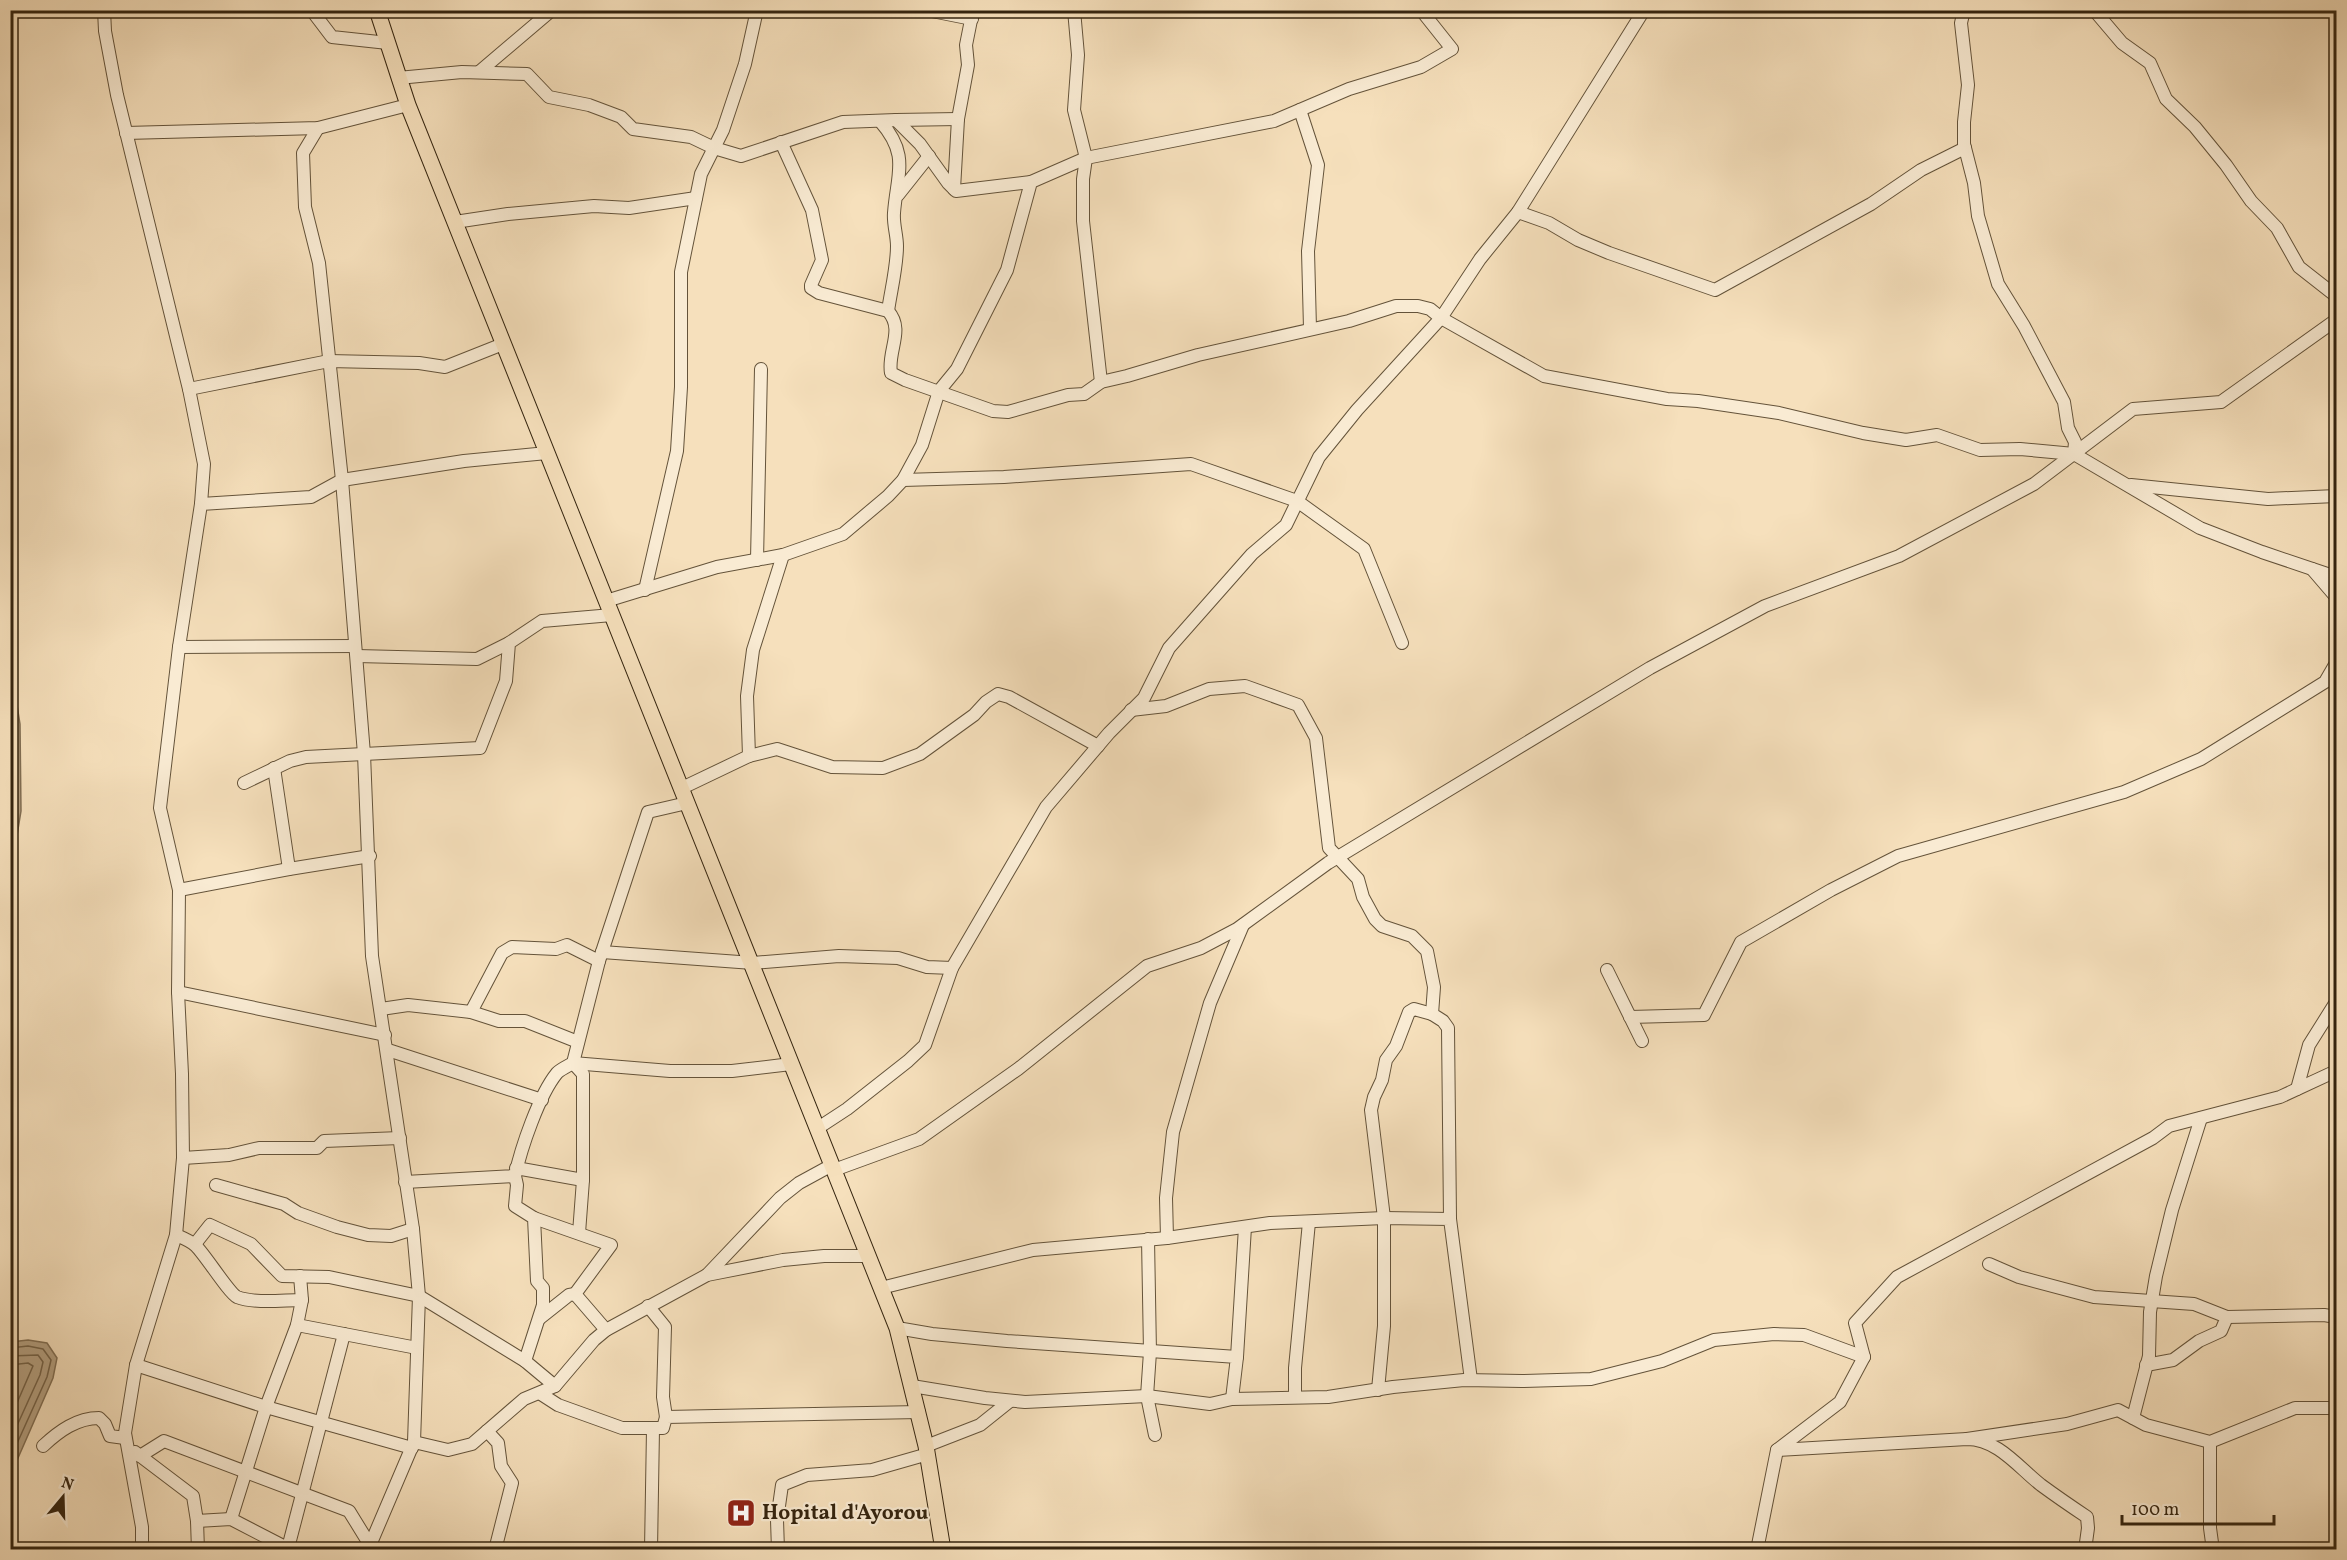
<svg xmlns="http://www.w3.org/2000/svg" width="2347" height="1560" viewBox="0 0 2347 1560" font-family="Vollkorn,serif">
<style>
.water{fill:#b4a081;stroke:#816e53;stroke-width:1.5}
.lines{fill:none;stroke-linecap:round;stroke-linejoin:round}
.shore{stroke:#746248;stroke-width:1.5}
.minor-casing{stroke:#64533a;stroke-width:14}
.major-casing{stroke:#34240f;stroke-width:17}
.minor{stroke:#f9ebd3;stroke-width:12}
.major{stroke:#f6e0bc;stroke-width:15}
.labels{text-anchor:middle;dominant-baseline:central;stroke-width:4.5;stroke-linejoin:round;paint-order:stroke}
.poi-label{font-size:21px;font-weight:bold;fill:#34240f;stroke:#f9ebd3;text-anchor:start}
</style>
<rect width="100%" height="100%" fill="#f6e0bc"/>
<filter id="stains"><feTurbulence type="fractalNoise" baseFrequency=".00333" numOctaves="4"/><feColorMatrix values="0 0 0 0 .2 0 0 0 0 .09 0 0 0 0 .02 0 0 0 .5 -.17"/></filter>
<radialGradient id="worn" r=".72"><stop offset=".6" stop-color="#630" stop-opacity="0"/><stop offset="1" stop-color="#630" stop-opacity=".3"/></radialGradient>
<g class="water">
<path d="M11 668 20 724 21 811 11 872Z"/>
<path d="M28 1340 47 1343 57 1358 53 1378 11 1474V1342Z"/>
</g>
<g class="lines">
<g class="shore">
<path d="M10 704C18 747 18 795 10 837"/>
<path d="M10 1348 28 1346 43 1349 51 1360 47 1377 10 1459"/>
<path d="M10 1356 38 1355 43 1362 40 1375 10 1441"/>
<path d="M10 1365 28 1363 33 1366 10 1419"/>
</g>
<g class="minor-casing">
<g id="minor">
<path d="M104 10 105 31 117 95 189 389 204 464 201 504"/>
<path d="M306 10 313 12 332 37 388 43"/>
<path d="M927 10 972 19"/>
<path d="M1074 10 1078 55 1074 110 1086 158 1083 179V221L1101 382"/>
<path d="M1964 10 1961 23 1968 85 1964 122V144L1974 183 1978 216 1998 284 2024 326 2064 402 2068 428 2075 442 2074 454"/>
<path d="M2094 10 2122 43 2150 63 2166 99 2195 127 2226 165 2251 201 2277 228 2299 267 2336 296"/>
<path d="M479 72 552 10"/>
<path d="M398 78 462 72 527 74 549 97 589 105 621 117 633 129 691 137 714 148 741 156 843 122 896 120 920 144 948 183 956 191 1031 182"/>
<path d="M1300 110 1318 165 1308 251 1310 328"/>
<path d="M896 120 958 119"/>
<path d="M880 121C910 155 897 173 894 213 893 224 897 235 897 246 897 267 891 290 888 311"/>
<path d="M318 128 303 153 305 207 319 263 342 480 364 754 372 956 413 1229 419 1296 414 1442 368 1550"/>
<path d="M126 133 318 128 408 105"/>
<path d="M781 142 812 210 822 260 811 285V288L819 293 888 311C905 330 887 351 891 373L905 380 993 411 1008 412 1068 395 1084 394 1101 382 1127 376 1198 355 1349 321 1396 306H1418L1430 309 1441 318 1544 376 1667 399 1698 401 1779 413 1863 433 1906 440 1937 435 1980 450 2020 449 2074 454 2200 528 2262 552 2336 577"/>
<path d="M954 189 958 119 968 65 966 45 973 10"/>
<path d="M898 195 929 156"/>
<path d="M1518 212 1549 223 1578 240 1609 253 1715 290 1871 204 1921 170 1965 148"/>
<path d="M455 222 508 214 594 206 629 208 696 198"/>
<path d="M189 389 329 361 419 363 445 367 503 344"/>
<path d="M903 480 1004 477 1191 464 1297 501 1364 549 1402 643"/>
<path d="M2131 485 2268 499 2336 496"/>
<path d="M757 560 761 369"/>
<path d="M2312 569 2336 597"/>
<path d="M645 590 677 451 681 387V272L701 174 723 130 745 64 757 10"/>
<path d="M606 601 717 567 783 555 843 534 888 496 903 480 922 445 939 391 957 369 1007 270 1031 182 1086 158 1274 121 1349 89 1421 67 1452 49 1421 10"/>
<path d="M179 647 355 646"/>
<path d="M357 656 477 659 509 643"/>
<path d="M1131 710 1166 706 1209 689 1245 686 1298 705 1316 738 1329 848 1358 879 1363 897 1375 919 1382 926 1412 936 1427 951 1434 987 1432 1014 1443 1021 1448 1028 1450 1219"/>
<path d="M749 756 777 749 832 767 883 768 920 754 974 715 986 702 998 694 1009 697 1098 746"/>
<path d="M274 768 289 869"/>
<path d="M244 783 290 761 306 757 480 748 506 681 509 643 542 621 612 615"/>
<path d="M682 788 749 756 747 696 753 650 783 555"/>
<path d="M179 890 289 869 370 856"/>
<path d="M602 952 753 963 839 956 898 958 927 967 952 968"/>
<path d="M1607 970 1642 1041"/>
<path d="M178 992 385 1035"/>
<path d="M381 1009 408 1005 471 1012 499 1021H525L578 1042"/>
<path d="M471 1012 502 953 512 947 556 949 567 945 599 961"/>
<path d="M1630 1017 1704 1015 1741 942 1831 890 1898 856 2124 792 2201 759 2325 682 2336 663"/>
<path d="M388 1050 542 1100"/>
<path d="M573 1063 670 1071H732L791 1064"/>
<path d="M2297 1089 2309 1045 2336 1002"/>
<path d="M818 1128 847 1109 908 1061 925 1045 952 968 1046 807 1109 733 1144 698 1169 648 1252 554 1286 525 1319 457 1357 410 1441 318 1480 259 1518 212 1644 10"/>
<path d="M183 1158 229 1155 259 1148H317L324 1141 400 1138"/>
<path d="M516 1168 583 1180V1074L573 1063"/>
<path d="M834 1170 919 1139 1018 1069 1147 966 1201 948 1237 929 1328 863 1650 668 1765 606 1899 556 2034 484 2133 409 2221 402 2336 320"/>
<path d="M515 1176 517 1185 515 1206 534 1218 537 1281 543 1288V1305L525 1361"/>
<path d="M405 1182 515 1176C521 1148 539 1095 557 1073 561 1069 568 1066 573 1063L599 961 648 812 687 803"/>
<path d="M216 1185 284 1204 298 1213 337 1227 368 1235 391 1236 413 1229"/>
<path d="M534 1218 611 1245 575 1294 606 1330"/>
<path d="M579 1233 583 1180"/>
<path d="M176 1235C183 1238 191 1241 196 1246 206 1256 229 1293 237 1297 256 1304 283 1300 302 1300"/>
<path d="M1167 1238 1166 1198 1173 1132 1210 1003 1243 925"/>
<path d="M1148 1239 1150 1352 1147 1396 1155 1435"/>
<path d="M195 1244 210 1225 251 1244 282 1276 329 1277 419 1296 525 1361 555 1386"/>
<path d="M1989 1264 2019 1277 2094 1297 2194 1304 2227 1317 2221 1331 2199 1341 2173 1360 2146 1365"/>
<path d="M707 1275 780 1198 799 1183 832 1165"/>
<path d="M881 1288 1033 1250 1167 1238 1270 1223 1384 1218 1450 1219 1471 1380"/>
<path d="M648 1306 665 1327 663 1397 666 1417"/>
<path d="M2227 1317 2324 1315 2336 1317"/>
<path d="M540 1318 569 1295 575 1294"/>
<path d="M297 1325 417 1348"/>
<path d="M897 1328 932 1334 1007 1341 1237 1357 1232 1399"/>
<path d="M1237 1357 1245 1227"/>
<path d="M136 1365 266 1407 412 1448"/>
<path d="M912 1386 985 1398 1025 1402 1147 1396 1210 1404 1232 1399 1328 1397 1393 1387 1464 1380 1522 1381 1591 1379 1662 1361 1714 1340 1774 1334 1804 1335 1864 1357"/>
<path d="M1378 1390 1384 1326V1218L1371 1110 1374 1097 1382 1080 1386 1060 1396 1046 1409 1012 1414 1009 1432 1014"/>
<path d="M541 1394 558 1405 622 1428H663L666 1417 919 1412"/>
<path d="M1295 1396V1368L1309 1222"/>
<path d="M2133 1418 2149 1356 2150 1312 2156 1276 2172 1210 2201 1118"/>
<path d="M487 1431 498 1443 501 1466 512 1483 495 1550"/>
<path d="M1967 1439 2067 1424 2118 1410 2146 1425 2210 1442 2295 1408H2336"/>
<path d="M414 1442 448 1450 472 1444 524 1399 555 1386 594 1340 606 1330 707 1275 783 1260 824 1256H867"/>
<path d="M2210 1442V1528L2213 1550"/>
<path d="M43 1446C59 1431 77 1418 99 1418L105 1424 110 1436 125 1438"/>
<path d="M926 1446 980 1425 1010 1401"/>
<path d="M1777 1450 1967 1439C1998 1439 2019 1468 2041 1485 2056 1496 2072 1507 2087 1517L2088 1528 2085 1550"/>
<path d="M135 1452 193 1496 197 1521 231 1519 291 1550"/>
<path d="M140 1456 164 1441 349 1511 370 1545"/>
<path d="M231 1519 266 1407 297 1325 302 1300 300 1276"/>
<path d="M197 1521 198 1550"/>
<path d="M288 1548 344 1334"/>
<path d="M142 1550V1527L125 1433 136 1365 176 1235 183 1158 182 1074 178 992 179 890 160 808 179 647 201 504 311 497 342 480 464 461 547 453"/>
<path d="M651 1550 653 1429"/>
<path d="M778 1550 777 1520 782 1485 807 1475 872 1470 928 1454"/>
<path d="M1757 1550 1777 1450 1840 1402 1864 1357 1855 1323 1897 1277 2153 1138 2169 1126 2280 1097 2336 1071"/>
</g>
</g>
<g class="major-casing">
<path id="major" d="M377 10 408 105 897 1328 926 1446 943 1550"/>
</g>
<use href="#minor" class="minor"/>
<use href="#major" class="major"/>
</g>
<defs>
<g id="hospital-square" transform="scale(1.5)"><rect x="-9" y="-9" width="18" height="18" rx="4" fill="#8f2418" stroke="#f9ebd3"/><path d="M-5-5h3v3.5h4V-5h3V5h-3V1.5h-4V5h-3Z" fill="#fff"/></g>
</defs>
<g fill-rule="evenodd">
<use href="#hospital-square" x="741" y="1513"/>
</g>
<g class="labels">
<g class="poi-label">
<text x="762" y="1513">Hopital d'Ayorou</text>
</g>
</g>
<rect width="2347" height="1560" fill="none" stroke="#f6e0bc" stroke-width="36"/>
<rect x="12" y="12" width="2323" height="1536" fill="none" stroke="#34240f" stroke-width="3"/>
<rect x="18" y="18" width="2311" height="1524" fill="none" stroke="#34240f" stroke-width="1.5"/>
<g transform="translate(63 1497) rotate(19)" stroke="#f9ebd3" stroke-width="4.5" paint-order="stroke">
<path d="M0-4.5L10 22L0 15L-10 22Z" fill="#34240f"/>
<text y="-9" font-size="16" font-weight="bold" text-anchor="middle" fill="#34240f">N</text>
</g>
<path d="M2122 1515v9h152v-9" fill="none" stroke="#34240f" stroke-width="3"/>
<text x="2131" y="1515" font-size="18" fill="#34240f" stroke="#f9ebd3" stroke-width="4.5" paint-order="stroke">100 m</text>
<rect width="100%" height="100%" filter="url(#stains)"/>
<rect width="100%" height="100%" fill="url(#worn)"/>
</svg>
